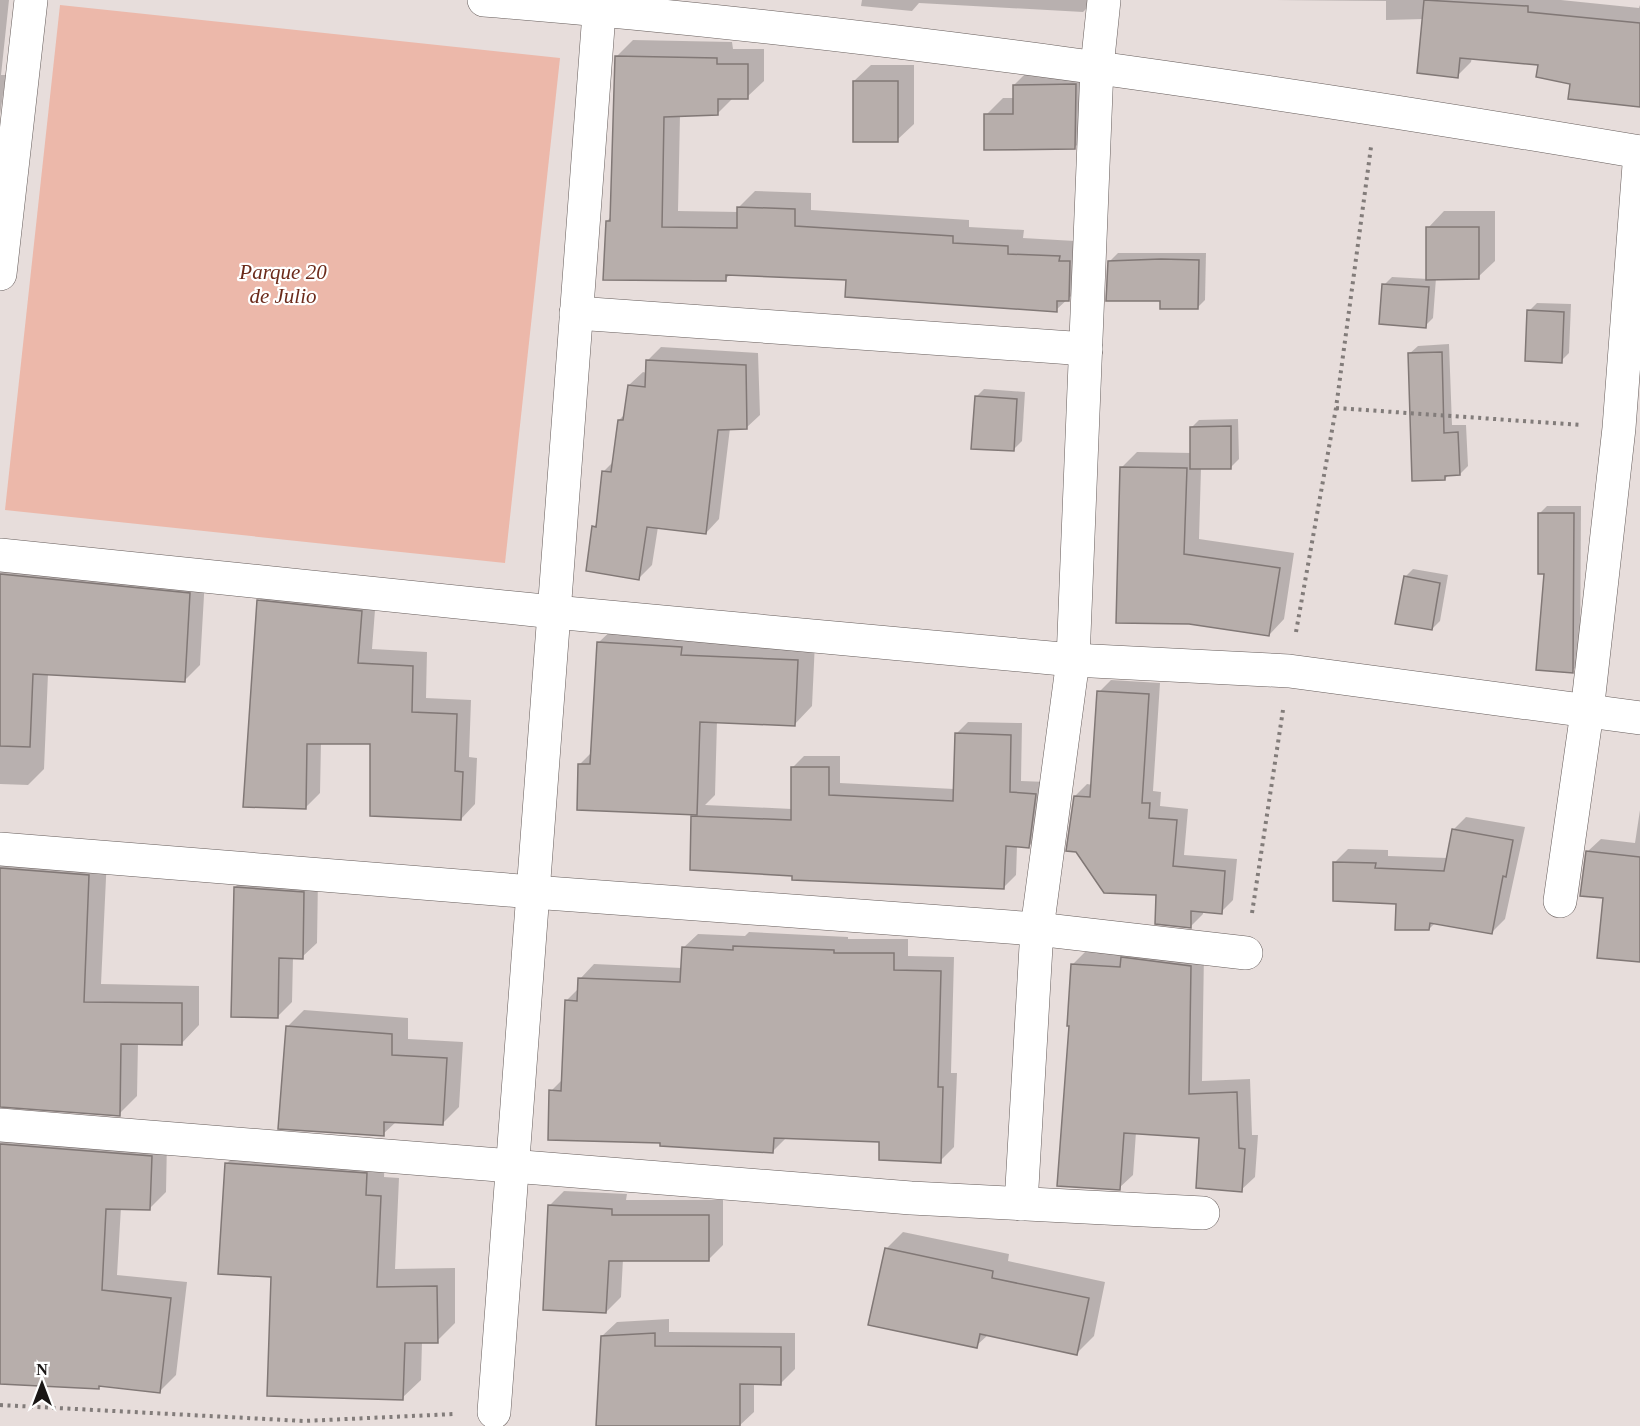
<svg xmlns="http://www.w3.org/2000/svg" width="1640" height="1426" viewBox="0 0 1640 1426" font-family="'Times New Roman',serif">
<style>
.green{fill:#ecb8aa}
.shadow{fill:#0003}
.building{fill:#b7aeab;stroke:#817876;stroke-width:1.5}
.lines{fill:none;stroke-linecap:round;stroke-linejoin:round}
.street-casing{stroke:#665d5b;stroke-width:34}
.secondary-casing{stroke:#665d5b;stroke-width:34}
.path{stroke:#827c7a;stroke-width:4;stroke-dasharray:3 4.5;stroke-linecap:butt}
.street{stroke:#fff;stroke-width:33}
.secondary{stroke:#fff;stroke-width:33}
.labels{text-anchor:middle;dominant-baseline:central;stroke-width:4.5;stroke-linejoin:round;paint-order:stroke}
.park-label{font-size:21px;font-style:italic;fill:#6c2b1b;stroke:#fff}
</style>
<rect width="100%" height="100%" fill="#e7dddb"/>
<path class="green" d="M60 5 560 58 505 563 5 510Z"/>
<g class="shadow">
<path d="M0 0H9L1 75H6L0 115Z"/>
<path d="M862 0H1095L1083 12 919 3 912 11 861 6Z"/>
<path d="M1276 0H1561L1639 8 1640 5V107L1572 82 1539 64 1472 57 1471 62 1457 76 1424 19 1386 20V1Z"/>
<path d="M633 40 732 42 733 49H764V81L747 97H734L717 114 680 115 678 211 739 212V207L755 191 811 193V210L969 220V227L1024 230 1023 238 1075 241 1085 283 1056 310 847 279 730 274 725 280 607 221 611 217 616 57Z"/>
<path d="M871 65H914V124L897 140 854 81Z"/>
<path d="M1031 68H1092L1091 131 1074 148 986 115 1003 98H1014V85Z"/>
<path d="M1444 211H1495V261L1478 277 1436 278 1433 318 1425 326 1384 285 1392 277 1428 279V228Z"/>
<path d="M1118 253H1206L1205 300 1197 308 1109 262Z"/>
<path d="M1537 303 1571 304 1569 353 1561 361 1529 311Z"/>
<path d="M1449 344 1452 425H1466L1468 466 1460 474H1449L1445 479 1409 354 1418 346Z"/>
<path d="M661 347 758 353 760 415 746 428H730L719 519 706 533 658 527 652 565 639 578 594 527 597 523 603 472 614 461 619 420 625 414 629 385 643 372 647 373V361Z"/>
<path d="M984 389 1025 392 1022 441 1014 449 976 397Z"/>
<path d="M1238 419 1239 459 1231 467 1201 468 1199 539 1294 553 1284 619 1269 635 1189 623 1122 467 1137 452 1192 453 1191 428 1199 420Z"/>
<path d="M1547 506H1581L1580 663 1572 671 1546 572 1539 514Z"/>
<path d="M0 557 205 578 200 665 184 681 48 674 44 769 28 785 0 784Z"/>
<path d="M1413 569 1448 575 1440 621 1432 629 1405 577Z"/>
<path d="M273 586 376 597 372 649 427 652 426 698 471 700 469 757 477 758 475 804 461 819 371 743 321 742 320 793 305 808 259 601Z"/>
<path d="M617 625 815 642 812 706 794 725 717 721 715 795 705 805 792 809V768L804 756H840V783L954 789 956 734 968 722 1022 723 1021 781 1047 782 1040 835 1028 847 1017 846 1016 875 1004 887 794 874 693 817 697 813 580 764 592 752 598 643Z"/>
<path d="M1111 680 1160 683 1153 791 1161 792 1160 806 1188 809 1184 855 1237 859 1233 900 1221 912 1203 911V914L1191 926 1158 894 1075 796 1087 784 1093 785 1099 692Z"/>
<path d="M1640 810V960L1605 897 1587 852 1601 839 1635 843Z"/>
<path d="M1466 817 1525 827 1505 919 1492 932 1435 923 1429 929 1397 903 1335 862 1348 849 1388 850V856L1448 858 1453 830Z"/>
<path d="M0 845 107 857 101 984 199 986V1025L181 1044 138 1043 137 1096 119 1114 0 1105Z"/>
<path d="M249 873 318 878 317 943 302 957H293L292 1002 277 1017 235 887Z"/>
<path d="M749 932 848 937V939H908V956L954 957 951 1073H957L954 1147 940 1161 881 1140 787 1137 773 1151 662 1141 551 1091 563 1079 566 1001 579 988 580 979 594 964 682 968 683 948 698 934 745 936Z"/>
<path d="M1086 951 1204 952 1202 1081 1250 1079 1252 1135H1258L1255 1177 1241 1190 1201 1136 1136 1132 1133 1175 1119 1188 1071 1024 1072 965Z"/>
<path d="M304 1010 408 1018V1039L463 1042 459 1107 442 1124 396 1122 383 1134 287 1027Z"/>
<path d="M0 1126 167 1140 166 1192 150 1208 121 1207 117 1275 187 1282 176 1375 160 1391 101 1385 99 1387 0 1384Z"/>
<path d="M245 1146 385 1155 384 1177 399 1178 395 1269 455 1268V1323L437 1341H422L421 1380 402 1398 273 1276 226 1164Z"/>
<path d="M564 1191 627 1194 626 1200H723V1245L709 1259H623L621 1297 606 1312 549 1206Z"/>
<path d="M903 1232 1009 1254 1008 1261 1105 1282 1094 1336 1077 1353 989 1334 976 1346 886 1249Z"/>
<path d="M669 1319V1332L795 1333V1369L780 1384 754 1383V1412L739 1426H597L602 1336 617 1322Z"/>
</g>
<g class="building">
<path d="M1424 0 1528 6V12L1640 23V107L1568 99 1570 84 1536 77 1538 65 1460 58 1458 78 1417 73Z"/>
<path d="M615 56 717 58V64H748V99H718V115L664 117 662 227 737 228V207L795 209V226L953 236V243L1008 246V254L1060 256 1059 261H1070L1069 301H1057V312L845 297 846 280 726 275V281L603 280 606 221H610Z"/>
<rect x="853" y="81" width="45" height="61"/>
<path d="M1076 84 1075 149 984 150V114H1013V85Z"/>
<path d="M1426 227H1479V279L1426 280Z"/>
<path d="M1161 259 1199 260 1198 309H1160V301H1106L1108 261Z"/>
<path d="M1382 284 1429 287 1426 328 1379 324Z"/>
<path d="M1527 310 1564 312 1562 363 1525 361Z"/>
<path d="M1442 352 1444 433 1458 432 1460 475 1445 476V480L1412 481 1408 353Z"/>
<path d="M646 360 746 365 747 429 718 430 706 534 647 527 639 580 586 571 592 526 596 527 602 471 611 472 618 420H623L628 385 645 387Z"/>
<path d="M975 396 1017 399 1014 451 971 449Z"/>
<path d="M1231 426V469H1190V427Z"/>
<path d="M1120 467 1187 468 1184 554 1280 568 1269 636 1189 624 1116 623Z"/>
<path d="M1538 513H1574L1573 673 1536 670 1544 574H1538Z"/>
<path d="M0 574 190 593 185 682 33 674 30 747 0 746Z"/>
<path d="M1404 576 1440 583 1432 630 1395 624Z"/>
<path d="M257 600 362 611 358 663 413 666 412 712 457 714 455 771 463 772 461 820 370 816V744H307L306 809 243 807Z"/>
<path d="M597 642 682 647 681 655 798 660 795 726 700 722 697 815 577 810 578 764H590Z"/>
<path d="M1097 691 1149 694 1142 803H1150L1149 818 1177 820 1173 866 1225 871 1222 914 1191 911V928L1155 924 1156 895 1104 893 1076 852 1066 851 1074 796 1090 797Z"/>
<path d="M955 733 1011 735 1010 792 1036 794 1029 848 1006 846 1004 889 792 880V876L690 870 691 816 791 820V767H829V795L953 801Z"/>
<path d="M1452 829 1513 840 1506 877 1503 876 1492 934 1430 923 1429 930H1395L1396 904 1333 901V862L1376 863 1375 868 1444 871Z"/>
<path d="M1586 851 1640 857V962L1597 958 1603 898 1580 896Z"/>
<path d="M0 868 89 875 84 1002 182 1003V1045L121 1044 120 1116 0 1107Z"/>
<path d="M234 887 304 892 303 959 279 958 278 1018 231 1017Z"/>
<path d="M733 946 834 950V953H894V970L941 971 938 1087H943L941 1163 879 1160V1142L774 1138 773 1153 660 1146V1143L548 1140 549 1090 561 1091 565 1000 577 1001 578 978 680 982 682 947 733 950Z"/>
<path d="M1121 957 1191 966 1189 1094 1237 1092 1239 1148 1245 1149 1242 1192 1196 1188 1199 1138 1124 1133 1120 1190 1057 1186 1069 1026H1067L1071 964 1120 967Z"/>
<path d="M286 1026 392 1034V1055L447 1058 443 1125 384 1122V1136L278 1129Z"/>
<path d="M0 1144 152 1156 150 1210 106 1209 102 1290 171 1298 160 1393 99 1386V1389L0 1384Z"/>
<path d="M225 1163 367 1173 366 1195 381 1196 377 1287 437 1286 438 1343H405L403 1400 267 1396 271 1277 218 1274Z"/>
<path d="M548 1205 612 1209V1215H709V1261H609L606 1313 543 1310Z"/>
<path d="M885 1248 993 1271 992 1278 1089 1298 1077 1355 980 1334 977 1348 868 1325Z"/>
<path d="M655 1333V1346L781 1347V1385L740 1384V1426H596L601 1336Z"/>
</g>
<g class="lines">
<g class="street-casing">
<g id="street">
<path d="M484 0C871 31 1257 87 1640 152"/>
<path d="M0 274 31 0"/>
<path d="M576 313 1086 349"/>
<path d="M0 555 554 612 1073 660 1289 671 1640 718"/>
<path d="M0 849 533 892 1037 929 1246 953"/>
<path d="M1560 901 1587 712 1619 428 1640 152"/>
<path d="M0 1125 911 1198 1203 1213"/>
<path d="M1021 1204 1037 929 1073 660 1097 67 1104 0"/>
</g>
</g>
<g class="secondary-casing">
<path id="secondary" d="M494 1412 600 0"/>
</g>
<g class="path">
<path d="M1336 408 1581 425"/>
<path d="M1296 632 1336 408 1371 147"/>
<path d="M1252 913 1283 710"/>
<path d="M0 1405 304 1421 455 1414"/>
</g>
<use href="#street" class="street"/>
<use href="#secondary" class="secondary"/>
</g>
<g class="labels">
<g class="park-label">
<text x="283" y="272">Parque 20<tspan x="283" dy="24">de Julio</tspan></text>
</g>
</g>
<g transform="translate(42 1384)" stroke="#ffffff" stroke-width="4.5" paint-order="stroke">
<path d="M0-4.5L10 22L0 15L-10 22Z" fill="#191615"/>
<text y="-9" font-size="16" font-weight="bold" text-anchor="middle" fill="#191615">N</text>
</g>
</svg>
